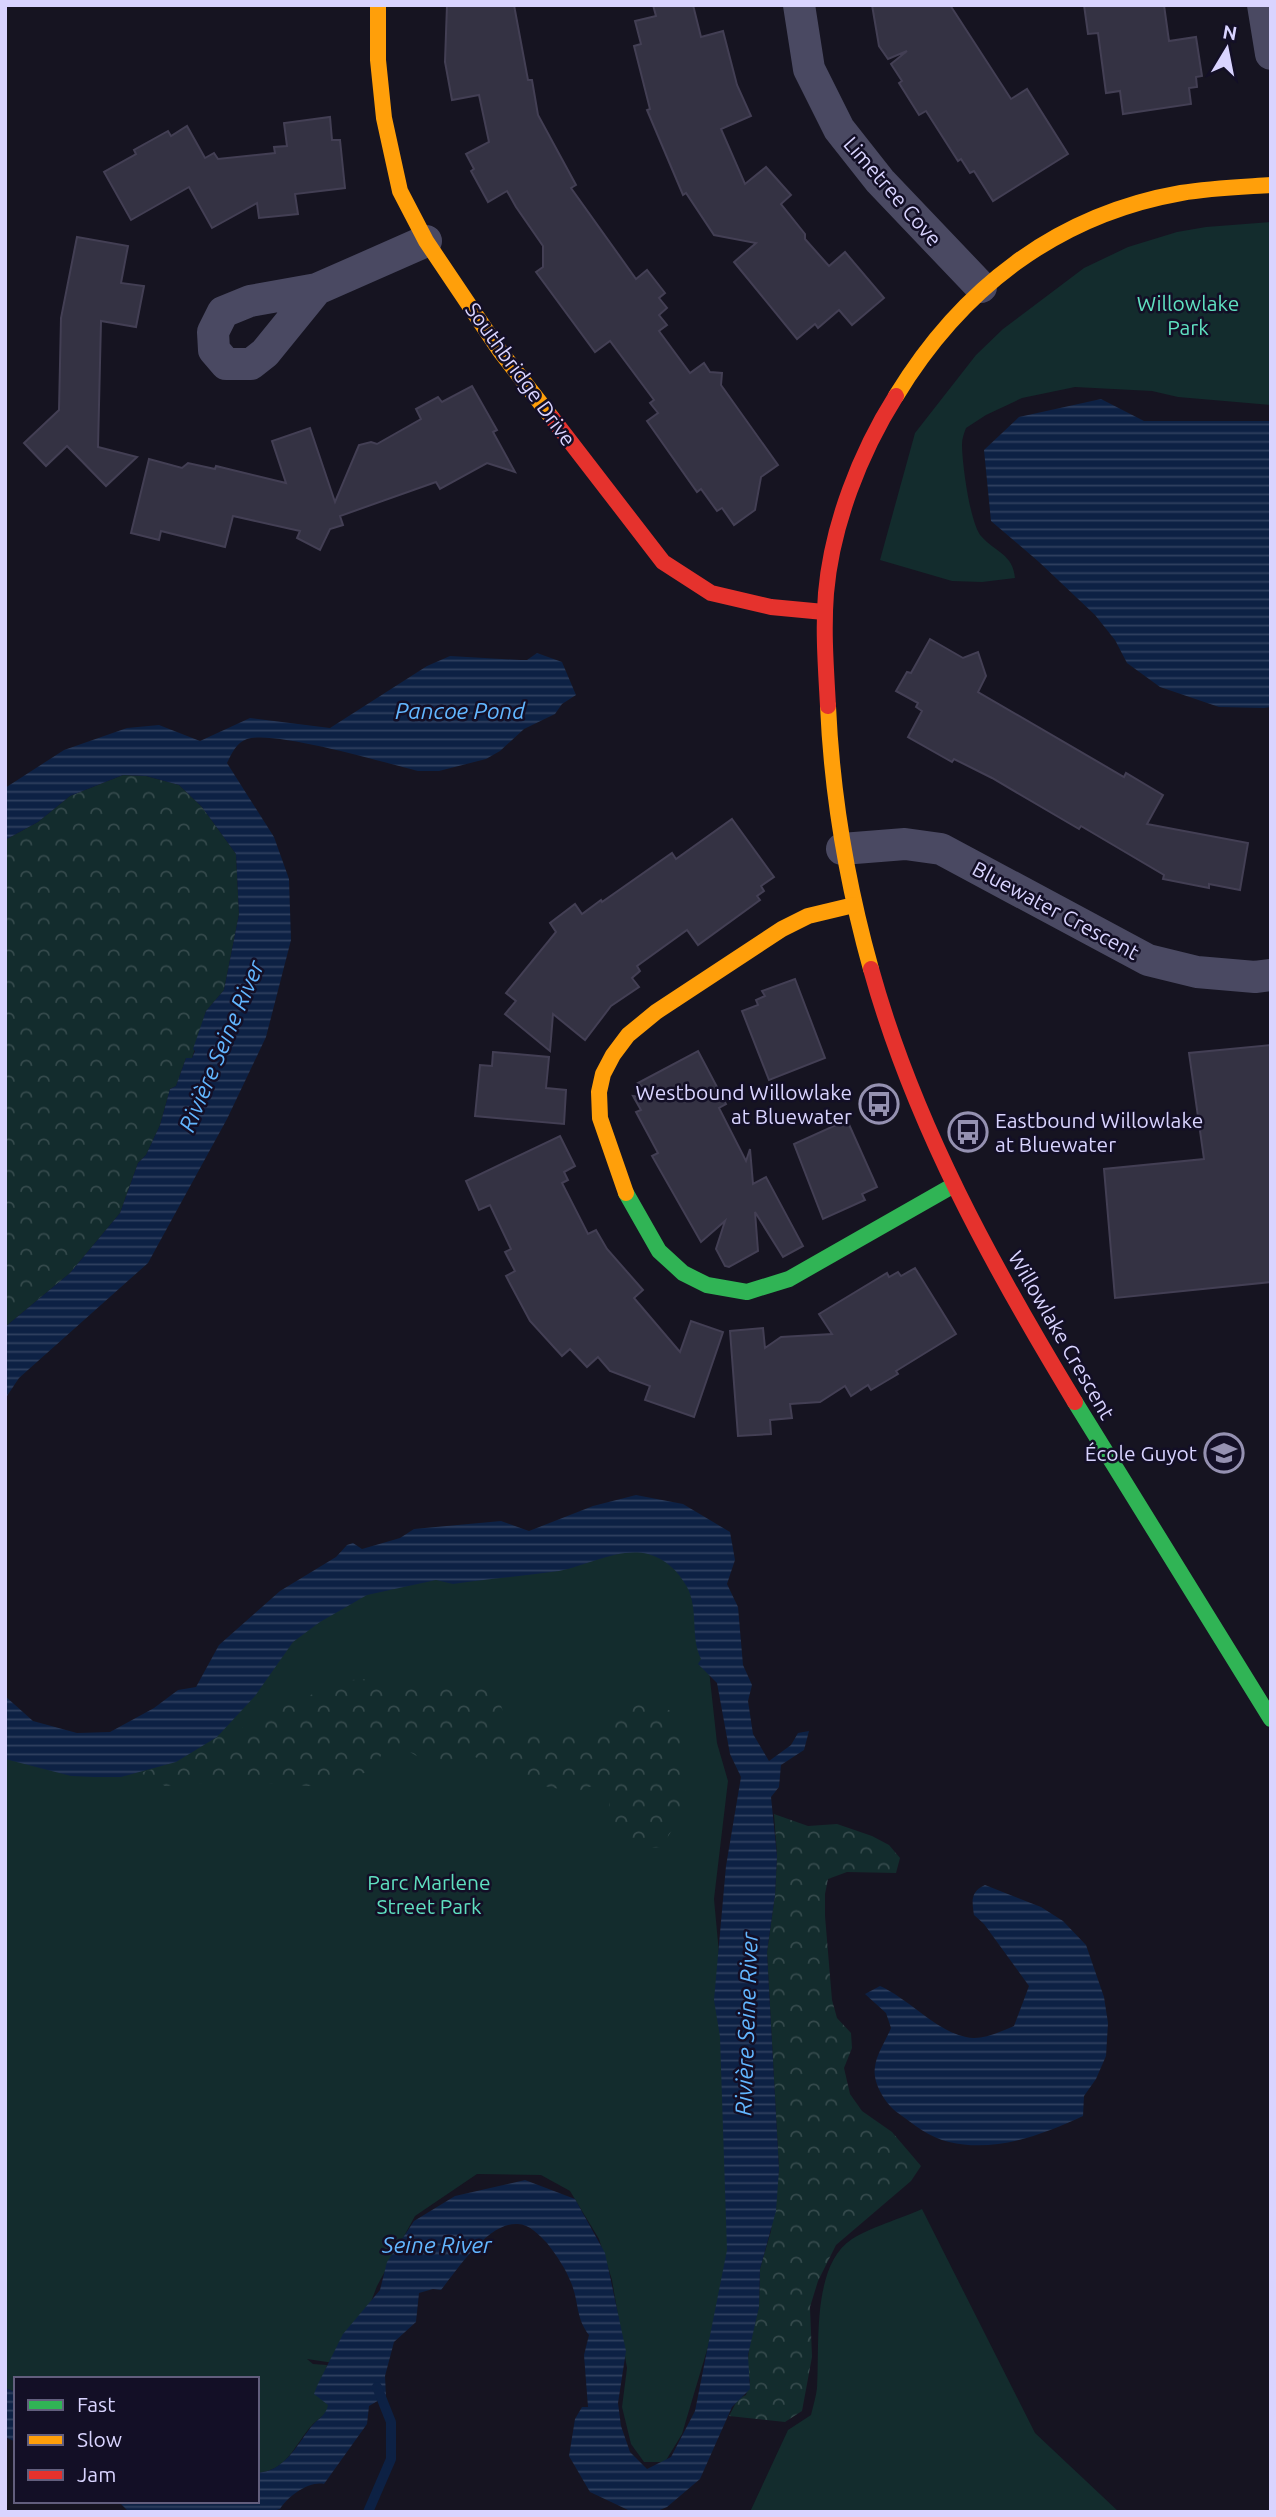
<svg xmlns="http://www.w3.org/2000/svg" width="1276" height="2517" viewBox="0 0 1276 2517" font-family="Ubuntu,sans-serif">
<style>
.green{fill:#132c2d}
.forest{fill:url(#forest-crowns)}
.water{fill:url(#water-rules)}
.lines{fill:none;stroke-linecap:round;stroke-linejoin:round}
.stream{stroke:#0d2144;stroke-width:10}
.building{fill:#343243;stroke:#433f54;stroke-width:2}
.street{stroke:#4a4962;stroke-width:32}
.fast{stroke:#30b455;stroke-width:16}
.slow{stroke:#ff9f0a;stroke-width:16}
.jam{stroke:#e5322d;stroke-width:16}
.labels{text-anchor:middle;dominant-baseline:central;stroke-width:5;stroke-linejoin:round;paint-order:stroke}
.street-label{font-size:21px;fill:#d9d4ff;stroke:#130f26}
.park-label{font-size:21px;fill:#5fe0c0;stroke:#130f26}
.poi-label{font-size:21px;fill:#d9d4ff;stroke:#130f26;text-anchor:end}
.water-label{font-size:23px;font-style:italic;fill:#62b6ff;stroke:#130f26}
</style>
<defs>
<pattern id="forest-crowns" width="20" height="18" patternUnits="userSpaceOnUse" patternTransform="scale(1.75)"><rect width="20" height="18" fill="#132c2d"/><path d="M2 6a3 3 0 1 1 6 0M12 15a3 3 0 1 1 6 0" fill="none" stroke="#354a4c"/></pattern>
<pattern id="water-rules" width="6" height="5" patternUnits="userSpaceOnUse" patternTransform="scale(1.75)"><rect width="6" height="5" fill="#0d2144"/><path d="M0 2.5h6" fill="none" stroke="#304060"/></pattern>
</defs>
<rect width="100%" height="100%" fill="#161421"/>
<g class="green">
<path d="M1271 222V405L1178 397 1152 391 1075 387 1022 398 986 415 966 428C964 433 962 439 962 444 962 463 970 523 981 536 995 552 1013 554 1015 578L982 582 952 581 880 560 915 433 976 355 1003 329 1084 268 1128 247 1177 232 1206 227Z"/>
<path d="M678 1542 709 1670 717 1743 728 1781 714 1899 719 1953 734 2239 710 2340 682 2434 665 2462H644L631 2444 622 2407 627 2368 612 2280 599 2239 570 2191 541 2175 477 2174 415 2216 377 2286 347 2365 307 2359 313 2364 327 2365C320 2384 330 2391 328 2408 326 2415 318 2419 313 2424 295 2443 288 2471 257 2473V2379H16V2392L5 2388V1747L136 1760 327 1596Z"/>
<path d="M922 2209 1035 2433 1119 2512H750L788 2430 811 2415C813 2406 816 2397 817 2388 820 2346 811 2266 852 2239 869 2228 902 2218 922 2209Z"/>
</g>
<g class="forest">
<path d="M123 775 146 776 179 785 202 807 236 854 239 914 224 990 206 1011 192 1058H186L176 1086 170 1089 160 1125 146 1155 138 1163 120 1213 70 1273 5 1327V840L38 822 70 796Z"/>
<path d="M369 1679C383 1682 397 1687 412 1688 438 1691 476 1676 496 1697 503 1704 505 1722 508 1733L525 1735 601 1729 629 1706 645 1703 672 1711 684 1725 688 1747 678 1764C694 1804 682 1815 661 1847L636 1850 619 1844 610 1816 609 1797 595 1785 575 1792 544 1786 475 1757 446 1762 420 1758 400 1746 383 1751 374 1770 344 1779 309 1786 232 1781 165 1786 140 1773 176 1762 217 1737 237 1731 270 1710 351 1680Z"/>
<path d="M774 1814 808 1826 837 1824 872 1836 889 1845 900 1858 896 1873 847 1872 828 1879 825 1894V1916L832 2000 837 2018 851 2033 852 2048 844 2068 850 2094 862 2111 892 2132 921 2166 911 2181 836 2245 818 2281 810 2307 812 2357 802 2411 785 2422 729 2416 738 2399 746 2395 750 2381 747 2370 750 2338 759 2307 760 2269 771 2231 779 2169 767 1952 775 1895 777 1855Z"/>
</g>
<g class="water">
<path d="M1101 399 1144 421H1271V707L1264 708 1219 707 1160 687 1127 663 1115 640 1095 615 1039 562 991 521 984 450 1019 417Z"/>
<path d="M537 653 562 662 576 695 562 704 555 714 524 729 500 751 486 759 439 771H418C386 763 274 730 247 739 236 743 232 753 227 763L274 837 289 879 291 940 266 1037 227 1119 148 1263 19 1378 5 1399V1327L70 1273 120 1213 138 1163 146 1155 160 1125 170 1089 176 1086 186 1058H192L195 1051 193 1049 206 1011 224 990 239 914 236 854 202 807 179 785 146 776 123 775 70 796 38 822 5 840V788L64 750 127 728 159 725 200 741 250 718 330 728 427 666 450 656 521 660H527Z"/>
<path d="M636 1495 683 1504 730 1532 735 1560 727 1584 738 1607 743 1665 752 1685 748 1701 753 1734 769 1761 791 1745 798 1733 809 1731 804 1750 781 1765 779 1787 771 1797 777 1856 775 1895 767 1952 779 2169 776 2211 760 2269 759 2307 748 2355 750 2389 732 2407 700 2479 667 2507 655 2512 628 2510 590 2492 569 2456 575 2419 582 2407H588L584 2355 589 2335C576 2318 579 2304 572 2285 566 2269 557 2256 547 2243 539 2235 529 2223 516 2224 487 2224 458 2269 441 2290L433 2289 419 2293 416 2322 394 2342 385 2376 386 2396 369 2406 367 2424 324 2484C309 2481 288 2496 280 2509L270 2512H129L118 2501H257V2473C285 2471 296 2446 311 2427 317 2419 326 2416 328 2405L314 2394 317 2386 343 2334 380 2290 387 2262 414 2221 455 2196 525 2180 575 2199 605 2253 626 2351 618 2403 621 2426 630 2452 647 2469 671 2457 695 2411 727 2250 720 2037 714 2000 726 1866 741 1777 730 1754 717 1683 698 1664 701 1659C690 1637 699 1610 687 1587 678 1571 666 1559 648 1554 619 1547 586 1566 559 1571 524 1576 488 1579 453 1584L436 1580 367 1595 320 1622 293 1642 255 1696 217 1737 176 1762 121 1777H94L71 1776 5 1759V1696L33 1721 77 1733 110 1732 154 1708 178 1690 196 1687 219 1645 280 1591 336 1557 347 1545 353 1543 362 1549 400 1538 414 1529 501 1521 529 1531 593 1506Z"/>
<path d="M985 1885 1041 1907 1063 1921 1086 1945 1104 1997 1108 2023 1106 2056 1096 2079 1084 2096 1083 2116C1042 2135 995 2153 949 2142 930 2138 913 2124 898 2113 886 2105 872 2083 875 2067 876 2055 886 2040 891 2028L886 2013 865 1994 880 1986C909 1999 936 2031 966 2037 981 2041 1000 2032 1014 2026L1029 1986 984 1924 974 1915C972 1901 970 1892 985 1885Z"/>
<path d="M5 2388 16 2392V2442L5 2437Z"/>
</g>
<g class="lines">
<path class="stream" d="M368 2512 391 2459V2422L377 2387"/>
</g>
<g class="building">
<path d="M447 5H514L528 80H532L538 115 576 185 571 188 636 279 647 270 665 293 659 298 667 308 659 315 667 325 659 331 690 373 704 363 710 372 722 373 721 385 778 465 761 477 755 510 734 525 722 508 717 511 701 489 697 492 647 421 658 413 650 403 654 400 610 341 595 352 536 272 543 267V246L516 207 507 191 488 202 471 171 474 169 466 154 489 142 479 95 452 100 445 62Z"/>
<path d="M653 5H693L701 37 723 31 737 85 751 116 721 129 745 184 766 167 791 195 781 204 805 234V239L829 266 845 252 884 298 852 325 839 310 818 328 815 324 797 339 734 262 756 243 714 235 686 193 683 195 647 110 650 109 634 46 641 44 635 21 656 16Z"/>
<path d="M872 5H950L1011 99 1027 89 1068 154 993 201 974 171 970 173 961 159 958 161 926 111 919 115 899 83 902 81 891 64 907 51 888 59 879 46Z"/>
<path d="M1084 5H1164L1169 41 1196 37 1202 76 1196 77 1197 87 1189 88 1191 104 1123 114 1120 91 1106 93 1098 33 1088 34Z"/>
<path d="M330 117 332 140H340L345 188 295 194 298 214 259 218 257 203 212 228 189 187 131 220 104 172 136 154 134 150 168 131 171 136 187 126 205 158 214 153 218 159 275 153 274 147 287 146 284 123Z"/>
<path d="M77 237 128 246 121 283 144 286 136 327 101 321 98 447 137 457 106 486 67 446 46 466 24 443 59 410 61 318Z"/>
<path d="M472 386 497 430 493 432 515 472 487 463 440 489 436 482 340 516 343 525 330 529 320 550 297 538 300 531 233 516 225 547 161 531 159 540 131 533 149 459 182 468 188 463 215 469 216 466 286 483 272 441 310 428 335 502 359 445 371 442 377 444 421 419 416 409 438 397 442 402Z"/>
<path d="M930 639 963 658 978 652 986 676 978 692 1124 777 1126 773 1163 795 1147 824 1248 843 1240 890 1209 884V888L1163 879 1164 875 1081 826 1079 829 992 778 954 759 952 762 908 737 922 711 916 707 918 703 896 691 907 672 911 673Z"/>
<path d="M732 819 774 877 761 886 764 891 757 896 760 900 698 945 687 930 637 966 640 971 632 978 639 987 611 1006 585 1040 553 1014 550 1051 505 1014 516 1001 506 993 556 932 550 923 575 904 582 914 601 900 602 902 672 853 676 859Z"/>
<path d="M795 979 825 1058 769 1080 742 1011 758 1005 756 1000 765 996 762 991Z"/>
<path d="M1271 1045V1282L1115 1298 1104 1169 1204 1159 1189 1053Z"/>
<path d="M698 1051 726 1104 719 1108 746 1161 750 1149 753 1184 766 1177 803 1246 783 1257 755 1212 758 1251 729 1267 725 1266 716 1249 725 1221 701 1242 652 1156 658 1153 636 1112 641 1110 633 1096 658 1099 638 1083Z"/>
<path d="M493 1052 549 1057 546 1088 566 1090 564 1124 475 1116 480 1065 492 1066Z"/>
<path d="M847 1120 877 1187 862 1194 865 1200 823 1219 794 1144Z"/>
<path d="M560 1136 575 1166 564 1172 568 1180 562 1183 588 1234 596 1230 607 1249 643 1290 634 1298 680 1352 691 1321 723 1332 694 1417 645 1400 650 1386 610 1371 598 1357 587 1367 570 1349 562 1356 530 1321 506 1276 515 1271 505 1252 511 1249 490 1205 479 1210 466 1181Z"/>
<path d="M915 1268 956 1334 896 1371 898 1374 871 1390 868 1385 851 1396 845 1386 820 1402 790 1404 792 1418 770 1420 771 1434 738 1436 730 1331 763 1328 765 1348 781 1337 832 1334 819 1314 887 1273 889 1277 898 1272 901 1276Z"/>
</g>
<g class="lines">
<g class="street">
<path d="M799 5 809 69 839 129 880 181 981 287"/>
<path d="M1263 5 1271 54"/>
<path d="M317 289 265 353 251 364H226L214 350 213 332 223 312 250 301 317 289 426 241"/>
<path d="M842 849 905 844 941 849 1148 960 1197 972 1255 977 1271 975"/>
</g>
<g class="fast">
<path d="M626 1193 659 1251 683 1273 707 1285 747 1292 789 1279 954 1185"/>
<path d="M1075 1402 1271 1719"/>
</g>
<g class="slow">
<path d="M378 5V60L384 118 400 191 426 241 500 351 552 418"/>
<path d="M896 396C961 289 1056 215 1181 193 1211 188 1241 187 1271 185"/>
<path d="M828 706C832 796 847 883 871 969"/>
<path d="M626 1193 600 1118 599 1092 603 1074 613 1055 628 1035 656 1012 782 929 808 916 854 905"/>
</g>
<g class="jam">
<path d="M552 418 663 562 711 593 771 607 824 612"/>
<path d="M828 706C826 669 823 631 826 593 832 525 860 453 896 396"/>
<path d="M871 969C914 1124 992 1265 1075 1402"/>
</g>
</g>
<defs>
<g id="bus-ring" transform="scale(2.0125)"><circle r="9.5" fill="#130f26" stroke="#9591b1" stroke-width="1.5"/><path d="M-5-6H5V4H4V6H2V4H-2V6H-4V4H-5ZM-3.5-4V0h7V-4ZM-3.5 1.2v1.5H-2V1.2ZM2 1.2v1.5H3.5V1.2Z" fill="#9591b1"/></g>
<g id="school-ring" transform="scale(2.0125)"><circle r="9.5" fill="#130f26" stroke="#9591b1" stroke-width="1.5"/><path d="M0-5L7-2L0 1L-7-2ZM-4 1L0 2.5L4 1V4Q0 6-4 4Z" fill="#9591b1"/></g>
</defs>
<g fill-rule="evenodd">
<use href="#bus-ring" x="879" y="1104"/>
<use href="#bus-ring" x="968" y="1132"/>
<use href="#school-ring" x="1224" y="1453"/>
</g>
<g class="labels">
<g class="street-label">
<text transform="translate(893 191) rotate(49)">Limetree Cove</text>
<text transform="translate(521 374) rotate(54)">Southbridge Drive</text>
<text transform="translate(1056 910) rotate(28)">Bluewater Crescent</text>
<text transform="translate(1062 1335) rotate(60)">Willowlake Crescent</text>
</g>
<g class="park-label">
<text x="1188" y="303">Willowlake<tspan x="1188" dy="24">Park</tspan></text>
<text x="429" y="1882">Parc Marlene<tspan x="429" dy="24">Street Park</tspan></text>
</g>
<g class="poi-label">
<text x="852" y="1092">Westbound Willowlake<tspan x="852" dy="24">at Bluewater</tspan></text>
<text x="995" y="1120" text-anchor="start">Eastbound Willowlake<tspan x="995" dy="24">at Bluewater</tspan></text>
<text x="1197" y="1453">École Guyot</text>
</g>
<g class="water-label">
<text x="460" y="710">Pancoe Pond</text>
<text transform="translate(221 1046) rotate(-67)">Rivière Seine River</text>
<text transform="translate(746 2024) rotate(-88)">Rivière Seine River</text>
<text x="437" y="2244">Seine River</text>
</g>
</g>
<rect width="1276" height="2517" fill="none" stroke="#d9d4ff" stroke-width="14"/>
<rect x="14" y="2377" width="245" height="126" fill="#130f26" stroke="#625e7d" stroke-width="2"/>
<rect x="28" y="2400" width="35" height="10" fill="#30b455" stroke="#625e7d" stroke-width="2"/>
<text x="77" y="2412" font-size="21" fill="#d9d4ff">Fast</text>
<rect x="28" y="2435" width="35" height="10" fill="#ff9f0a" stroke="#625e7d" stroke-width="2"/>
<text x="77" y="2447" font-size="21" fill="#d9d4ff">Slow</text>
<rect x="28" y="2470" width="35" height="10" fill="#e5322d" stroke="#625e7d" stroke-width="2"/>
<text x="77" y="2482" font-size="21" fill="#d9d4ff">Jam</text>
<g transform="translate(1227 49) rotate(10)" stroke="#130f26" stroke-width="5" paint-order="stroke">
<path d="M0-5L12 26L0 18L-12 26Z" fill="#d9d4ff"/>
<text y="-10" font-size="19" font-weight="bold" text-anchor="middle" fill="#d9d4ff">N</text>
</g>
</svg>
